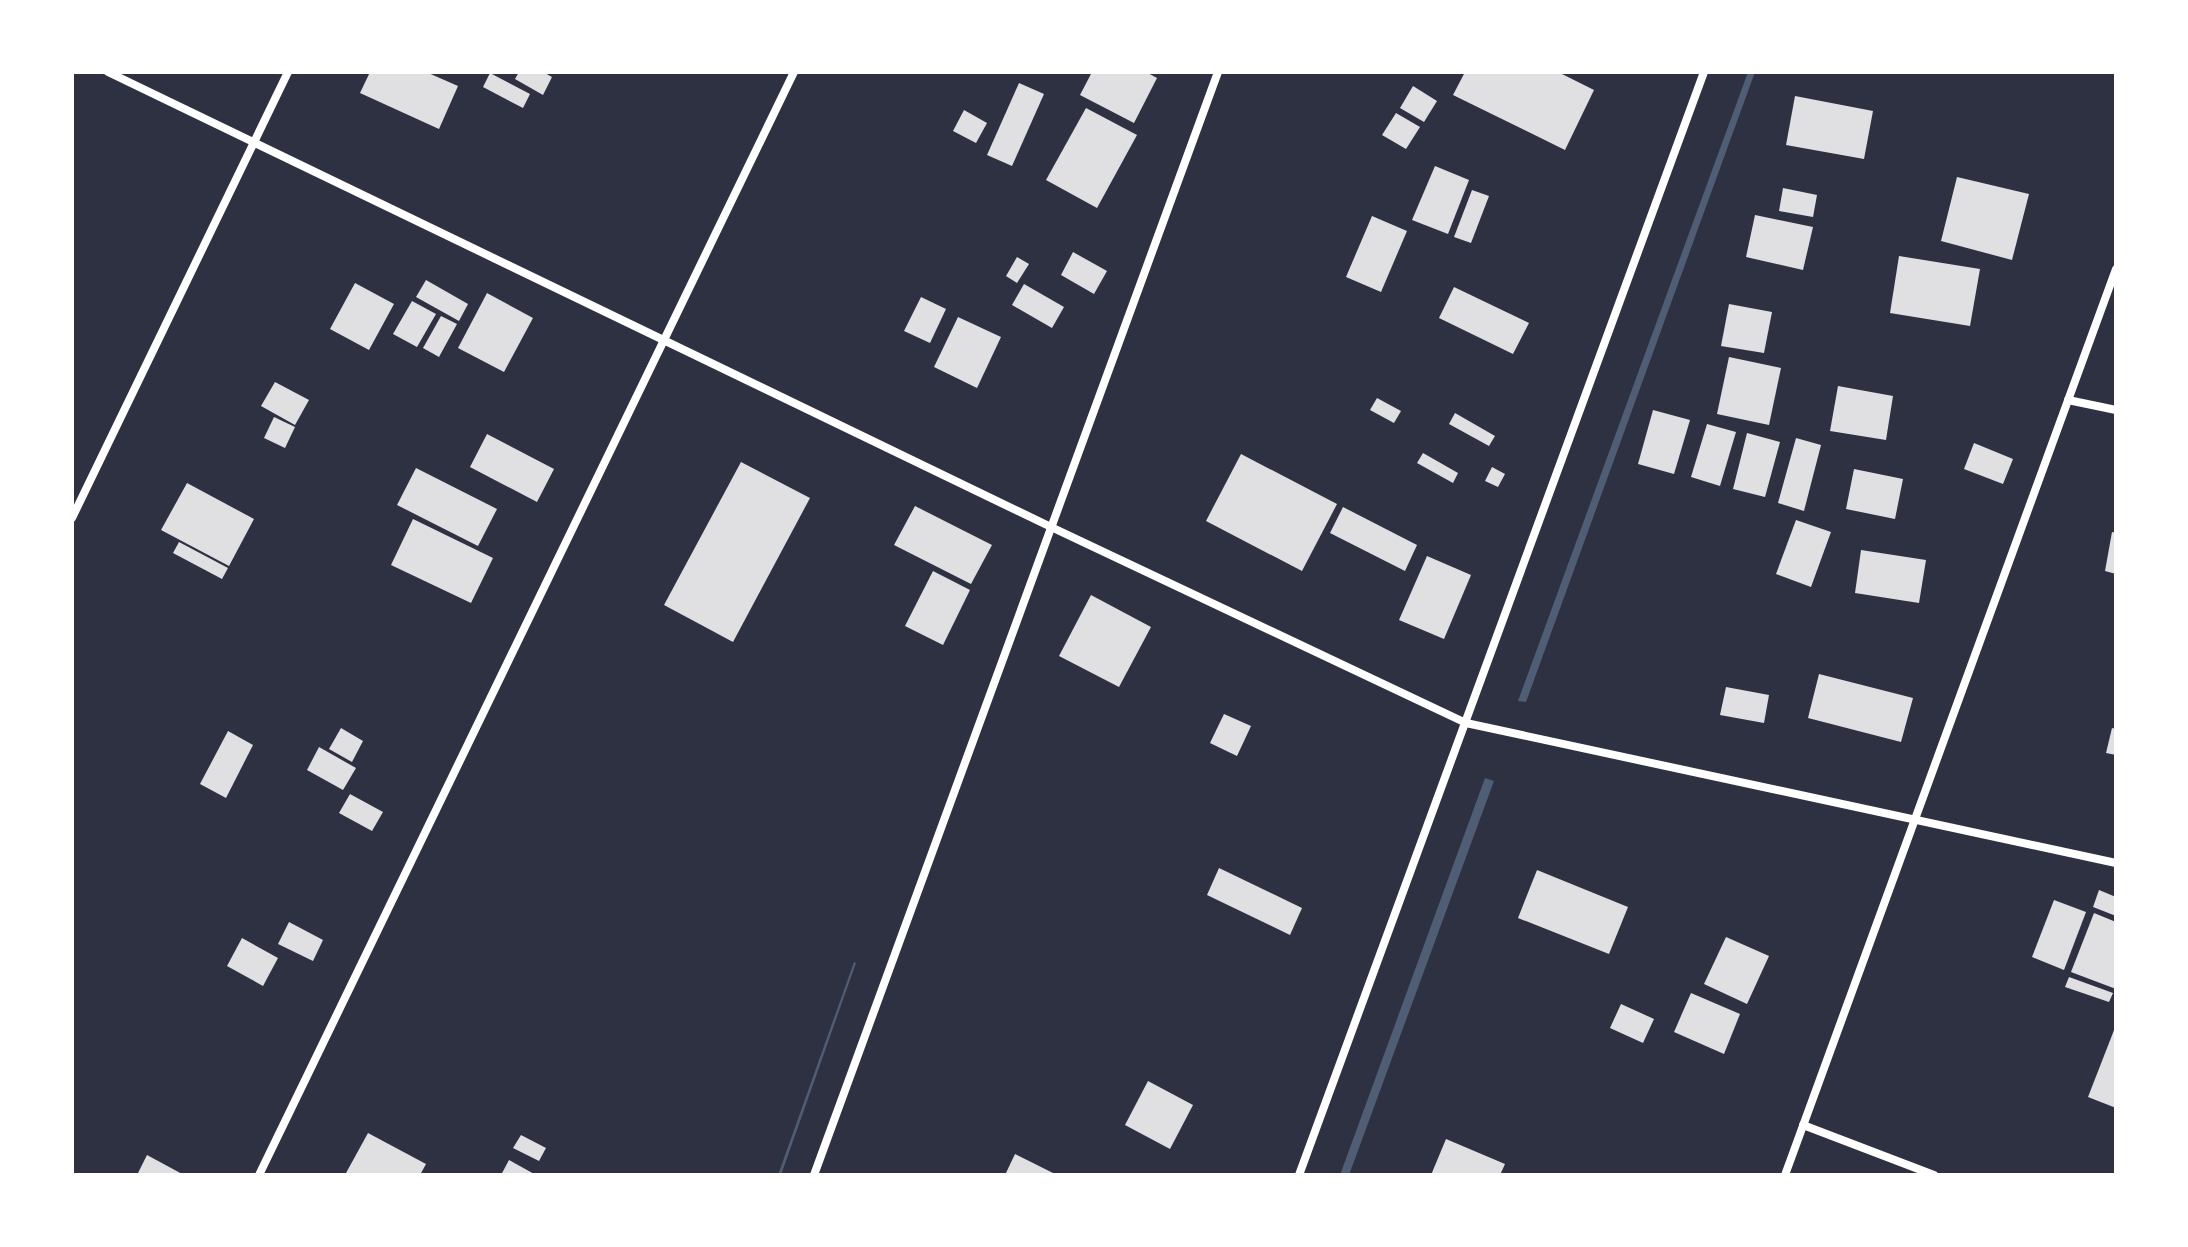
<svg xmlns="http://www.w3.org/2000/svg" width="2188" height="1247" viewBox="0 0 2188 1247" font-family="Helvetica,sans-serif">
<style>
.water{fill:#4f5d75}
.building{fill:#e0e0e3}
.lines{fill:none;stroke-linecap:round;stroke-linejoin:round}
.minor{stroke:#fff;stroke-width:8}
</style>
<rect width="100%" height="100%" fill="#2d3142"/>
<g class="water">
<path d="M1748 72H1755L1526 702 1518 701Z"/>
<path d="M1485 778 1494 781 1349 1175H1340Z"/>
<path d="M854 962 856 963 781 1175H778Z"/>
</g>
<g class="building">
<path d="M370 72H426L458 86 439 129 360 93Z"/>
<path d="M519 72H543L552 77 543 95 515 79Z"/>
<path d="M1092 72H1146L1157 78 1134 123 1080 95Z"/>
<path d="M1465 72H1558L1594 90 1565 150 1453 95Z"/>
<path d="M490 73 530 94 523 108 483 87Z"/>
<path d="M1019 83 1044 94 1012 166 987 155Z"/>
<path d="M1413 86 1437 101 1424 122 1400 108Z"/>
<path d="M1795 96 1873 111 1864 159 1786 145Z"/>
<path d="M1086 108 1137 135 1097 208 1046 180Z"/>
<path d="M964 110 987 123 976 143 953 131Z"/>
<path d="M1396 113 1420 127 1406 149 1382 135Z"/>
<path d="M1435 166 1469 180 1448 234 1412 220Z"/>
<path d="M1957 177 2029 194 2012 260 1941 241Z"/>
<path d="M1783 188 1817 195 1813 217 1779 211Z"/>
<path d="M1472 190 1489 196 1471 243 1454 237Z"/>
<path d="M1755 215 1813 227 1803 270 1746 257Z"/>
<path d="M1372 216 1407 231 1381 292 1346 277Z"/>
<path d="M1073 252 1107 271 1094 294 1061 275Z"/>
<path d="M1899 256 1980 269 1970 326 1890 313Z"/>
<path d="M1017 257 1029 264 1017 283 1006 276Z"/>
<path d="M426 280 468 304 459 321 416 297Z"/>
<path d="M355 283 394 304 369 350 330 329Z"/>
<path d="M1024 284 1064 307 1052 328 1012 305Z"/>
<path d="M1454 287 1529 323 1513 354 1439 318Z"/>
<path d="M487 293 533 318 504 372 458 348Z"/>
<path d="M921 297 946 309 930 343 904 331Z"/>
<path d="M412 301 436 314 417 347 393 334Z"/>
<path d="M1729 304 1772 312 1764 353 1721 346Z"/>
<path d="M441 316 457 324 439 357 423 348Z"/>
<path d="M958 317 1001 337 977 388 934 367Z"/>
<path d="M1729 357 1781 368 1769 425 1717 414Z"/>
<path d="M275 382 309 400 295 425 261 406Z"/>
<path d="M1838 386 1893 396 1886 440 1830 431Z"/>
<path d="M1377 398 1401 411 1394 423 1370 410Z"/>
<path d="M1653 410 1690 420 1674 474 1638 464Z"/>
<path d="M1455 413 1495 436 1489 446 1449 424Z"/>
<path d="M274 417 295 427 285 448 264 438Z"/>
<path d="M1707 424 1736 432 1720 486 1691 477Z"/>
<path d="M1747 433 1780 442 1765 497 1733 489Z"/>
<path d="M487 434 554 469 537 502 470 467Z"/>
<path d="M1796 438 1821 445 1804 511 1778 503Z"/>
<path d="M1974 443 2013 459 2003 484 1964 469Z"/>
<path d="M1423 453 1458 473 1453 483 1417 463Z"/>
<path d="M1241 454 1337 504 1302 571 1206 521Z"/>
<path d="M741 462 810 498 733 642 664 605Z"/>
<path d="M1492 467 1505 474 1498 487 1485 481Z"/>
<path d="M416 468 497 509 478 546 397 505Z"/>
<path d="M1854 469 1903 479 1895 519 1846 509Z"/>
<path d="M187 483 254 519 229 566 161 530Z"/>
<path d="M915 506 992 545 971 584 894 545Z"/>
<path d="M1343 507 1417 545 1405 571 1330 533Z"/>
<path d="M413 519 493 558 471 603 391 565Z"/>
<path d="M1796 520 1831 532 1811 587 1776 574Z"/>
<path d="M2112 532 2116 533V574L2105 571Z"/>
<path d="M179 542 228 568 222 579 173 553Z"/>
<path d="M1861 550 1926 560 1919 603 1855 593Z"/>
<path d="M1427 556 1471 575 1444 639 1399 620Z"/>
<path d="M933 571 970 590 943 645 905 626Z"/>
<path d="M1091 595 1151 627 1119 687 1059 656Z"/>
<path d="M1819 674 1913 698 1901 742 1808 718Z"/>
<path d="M1726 687 1769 695 1764 723 1720 715Z"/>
<path d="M1224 714 1251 726 1237 756 1210 743Z"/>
<path d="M341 728 363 741 352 762 329 749Z"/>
<path d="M2112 728 2116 729V755L2106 753Z"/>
<path d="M228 731 253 745 226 798 200 784Z"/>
<path d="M319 747 356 768 343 790 307 770Z"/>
<path d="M350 794 383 812 372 831 339 813Z"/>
<path d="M1219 868 1302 908 1290 935 1207 895Z"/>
<path d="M1537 870 1628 907 1609 954 1518 918Z"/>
<path d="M2099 890 2116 897V916L2093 907Z"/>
<path d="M2054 900 2086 912 2064 970 2032 957Z"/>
<path d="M2094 913 2116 922V989L2071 972Z"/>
<path d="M289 922 323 940 313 961 278 944Z"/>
<path d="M1726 937 1769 956 1747 1004 1704 984Z"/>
<path d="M242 938 278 958 263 986 227 966Z"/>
<path d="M2069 977 2113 993 2109 1002 2065 987Z"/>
<path d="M1691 993 1740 1014 1724 1054 1674 1032Z"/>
<path d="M1621 1004 1654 1019 1643 1043 1610 1028Z"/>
<path d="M2116 1025V1108L2088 1097Z"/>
<path d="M1148 1081 1193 1105 1170 1149 1125 1125Z"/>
<path d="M368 1133 426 1164 420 1175H349L346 1173Z"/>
<path d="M521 1135 546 1148 539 1161 513 1148Z"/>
<path d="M1446 1139 1505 1164 1500 1175H1431Z"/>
<path d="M1015 1154 1057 1175H1005Z"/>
<path d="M147 1155 184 1175H137Z"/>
<path d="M509 1160 536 1175H501Z"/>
</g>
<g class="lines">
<g class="minor">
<path d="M108 72 1051 527 1466 723 2116 863"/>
<path d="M2068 400 2116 410"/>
<path d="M72 518 288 72"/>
<path d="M1803 1125 1934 1175"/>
<path d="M259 1175 794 72"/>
<path d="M814 1175 1218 72"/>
<path d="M1299 1175 1704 72"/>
<path d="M1785 1175 2116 269"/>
</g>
</g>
<rect width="2188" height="1247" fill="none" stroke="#ffffff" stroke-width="148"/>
</svg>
